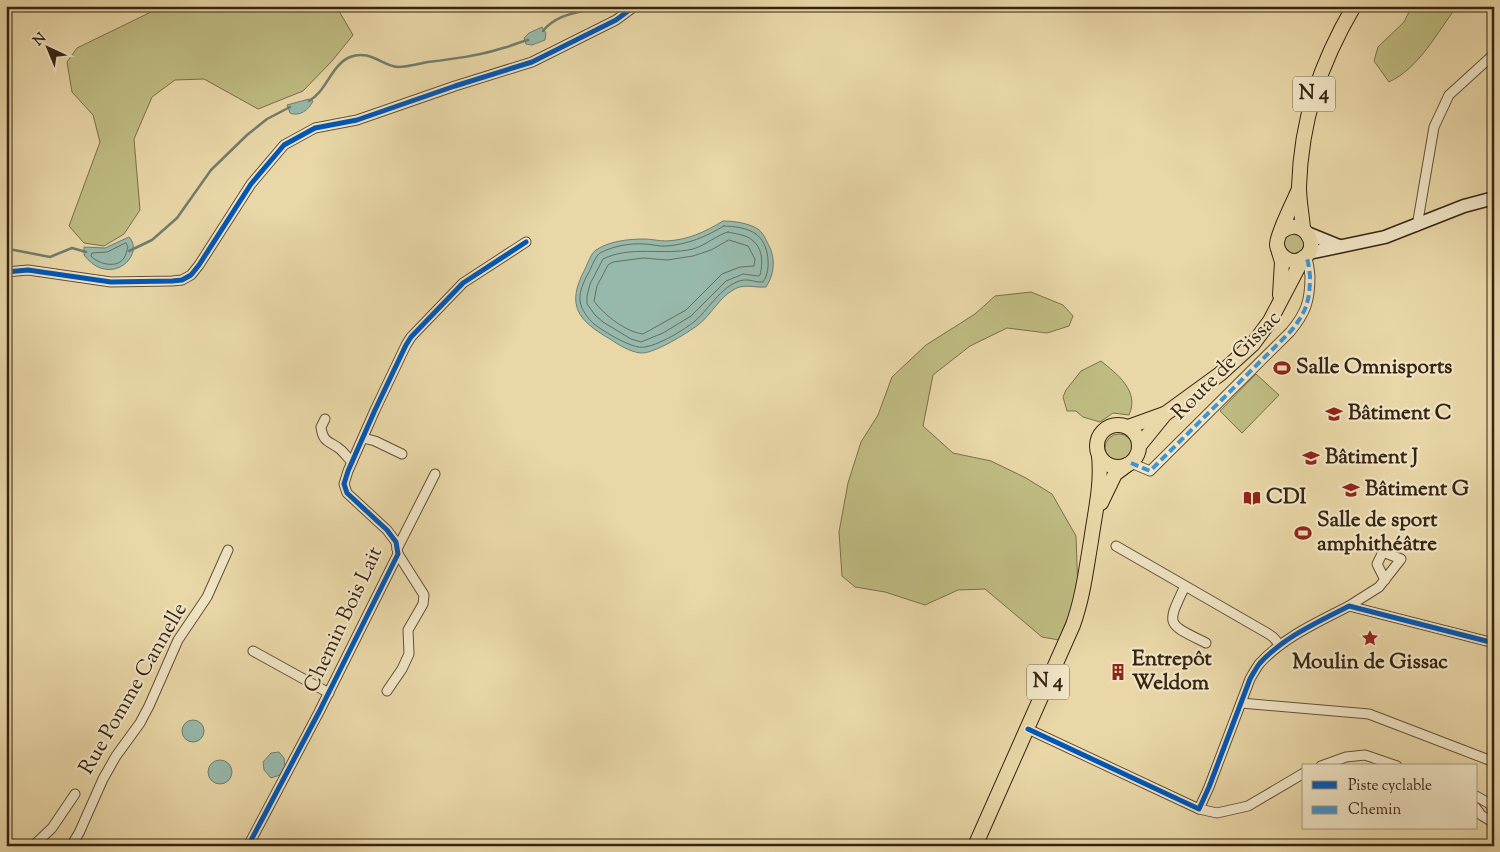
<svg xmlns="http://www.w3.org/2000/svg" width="1500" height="852" viewBox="0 0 1500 852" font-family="'Sorts Mill Goudy',serif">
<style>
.green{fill:#bfbc82;stroke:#7a704a}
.water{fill:#97b9ab;stroke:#707d6e}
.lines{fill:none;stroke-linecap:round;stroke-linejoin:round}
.shore{stroke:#666e5e;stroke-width:1}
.stream{stroke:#707d6e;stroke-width:2.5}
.street-casing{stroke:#625037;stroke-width:11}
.secondary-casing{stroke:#352312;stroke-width:15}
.primary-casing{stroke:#352312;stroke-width:16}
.street{stroke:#f1e5c6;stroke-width:9}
.secondary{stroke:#f1e5c6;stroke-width:12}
.primary{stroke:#e9d7a7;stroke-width:14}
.quiet{stroke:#3e95d3;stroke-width:4;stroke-dasharray:8 4;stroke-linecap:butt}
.cycleway-casing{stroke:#f1e5c6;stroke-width:8}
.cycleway{stroke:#0057b8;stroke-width:5}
.labels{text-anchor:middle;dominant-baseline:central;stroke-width:4.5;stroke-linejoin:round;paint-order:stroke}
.shield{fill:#f1e5c6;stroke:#6d5d48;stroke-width:1}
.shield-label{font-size:20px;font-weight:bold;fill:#352312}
.street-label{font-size:21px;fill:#352312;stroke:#f1e5c6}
.poi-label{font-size:21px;font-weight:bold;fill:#352312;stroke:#f1e5c6;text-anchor:start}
</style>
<rect width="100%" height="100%" fill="#e9d7a7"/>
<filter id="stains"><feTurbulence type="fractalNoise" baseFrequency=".004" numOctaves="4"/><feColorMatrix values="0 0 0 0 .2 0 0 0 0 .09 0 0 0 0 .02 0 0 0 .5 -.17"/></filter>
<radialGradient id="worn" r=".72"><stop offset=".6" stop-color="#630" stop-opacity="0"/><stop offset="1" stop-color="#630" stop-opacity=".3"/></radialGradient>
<g class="green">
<path d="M158 6H336L353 35 332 61 303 91 258 109 204 79 175 80 152 97 134 139 140 210 124 234 104 246 84 243 69 226 100 142 93 115 72 92 67 62 77 48 151 12Z"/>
<path d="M1412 6H1457C1437 33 1419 68 1389 82L1374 61 1378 47 1404 22Z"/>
<path d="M1296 230 1309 248 1291 259 1281 241Z"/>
<path d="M1031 292 1063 305 1073 316 1069 326 1047 333 1007 328 970 346 933 375 923 426 953 453 991 461 1026 478 1052 494 1076 536 1078 592 1059 640 1042 637 985 589 958 590 925 605 885 592 855 587 842 576 839 532 848 483 861 442 878 415 892 377 926 345 975 314 995 296Z"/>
<path d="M1101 361C1117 374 1140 391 1129 415L1113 413 1100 422 1083 417 1076 411H1067L1063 397 1066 390 1081 371Z"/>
<path d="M1256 374 1279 395 1242 433 1220 411Z"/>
<circle cx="1119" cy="448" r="14"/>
</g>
<g class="water">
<path d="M542 27 546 33 545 40 532 45 526 44 524 38 529 33Z"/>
<path d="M309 99 313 101C309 110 299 117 290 113L287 105Z"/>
<path d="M723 221C734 221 748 223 758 229 762 232 765 237 767 242 776 257 775 273 766 287 753 288 744 283 733 290 719 298 711 315 698 325 687 333 654 354 641 353 630 352 619 345 610 339 577 320 566 305 585 269 588 263 591 253 596 250 609 241 629 239 644 239 651 239 659 241 666 241 688 240 705 232 723 221Z"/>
<path d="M129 237C146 255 110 289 84 255V247L105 248Z"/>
<circle cx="193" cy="731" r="11"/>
<path d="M279 752 284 758 285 766 280 775 271 778 264 770 263 762 271 753Z"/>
<circle cx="220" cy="772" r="12"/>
</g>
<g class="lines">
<g class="shore">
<path d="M724 226C733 226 748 228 756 234 769 243 772 270 763 282 756 283 750 279 744 280 723 283 710 308 695 321 684 330 659 345 645 347 633 350 603 331 594 324 588 319 581 309 580 301 579 291 584 281 589 272 592 266 595 257 600 253 613 246 630 243 645 244 652 244 660 247 667 246 689 244 705 237 724 226Z"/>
<path d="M728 232C736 234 747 235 752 240 763 248 763 263 760 275L758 276 743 274 726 281 691 316 663 333 641 342 631 339 603 322 595 315 587 304V296L590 284 603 259C632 245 663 256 693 249 706 245 717 235 728 232Z"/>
<path d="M729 240 748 246 755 259 754 266 740 267 722 274 686 310 643 334C626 332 604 315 594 301L597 286 608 265 613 262 643 258 667 260 693 256 711 250Z"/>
<path d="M126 243 128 247C127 250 126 255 124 258 117 269 98 264 91 256L92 253 107 252Z"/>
</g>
<g class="stream">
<path d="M543 31C558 12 580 14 600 6"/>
<path d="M309 101C327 91 331 65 350 57 370 49 382 66 398 67 407 67 418 64 428 62 453 59 478 56 503 48 512 46 519 42 528 40"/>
<path d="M6 250H14L50 257 72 248 86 252"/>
<path d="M129 251 152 240 177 218 211 170 247 135 267 119 290 107"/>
</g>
<g class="street-casing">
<g id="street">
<path d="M1417 226 1434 127 1449 95 1494 54"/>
<path d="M6 272 28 270 111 282 172 281 182 280 191 275 199 265 251 184 284 145 315 128 357 120 455 86 532 62 616 20 635 6"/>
<path d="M325 419 321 427C323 444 331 441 341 450 345 454 348 458 352 462"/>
<path d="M363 438 375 441 402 454"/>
<path d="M1131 463 1150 471 1290 332C1306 313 1310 301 1310 276 1309 269 1309 263 1306 256"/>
<path d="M1116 546 1267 633 1273 637 1280 645"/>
<path d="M397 549 435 474"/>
<path d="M1185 586C1166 626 1166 623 1206 643"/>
<path d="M1349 606 1379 587 1401 559 1383 552 1377 564 1385 580"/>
<path d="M253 651 329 693"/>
<path d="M387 691 402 669 409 654 408 630 423 604 424 595 398 554"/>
<path d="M1241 703 1369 714 1494 762"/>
<path d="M1028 729 1199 809 1209 787 1250 679C1253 674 1256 668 1260 663 1284 637 1318 622 1349 606L1494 643"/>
<path d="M1321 766 1346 757 1365 755 1397 766"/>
<path d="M1476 796 1490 804 1494 811"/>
<path d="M1476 808 1481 815 1494 823"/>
<path d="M1199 809 1217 813 1248 806 1304 773"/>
<path d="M33 846 52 828 75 794"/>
<path d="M71 846 79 833 103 779 116 756 140 723 149 706 178 640 207 597 228 550"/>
<path d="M248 846 319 712 398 554 396 542 387 530 347 493 344 484 348 471 375 410 406 345 411 337 463 283 526 242"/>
</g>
</g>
<g class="secondary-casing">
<g id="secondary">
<path d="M1307 233 1339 246"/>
<path d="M1309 253 1385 237 1464 206 1494 198"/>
</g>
</g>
<g class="primary-casing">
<g id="primary">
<path d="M1303 229C1302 215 1299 201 1299 187 1301 120 1320 64 1354 6"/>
<path d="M1281 232C1302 214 1323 247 1303 258 1299 261 1294 262 1289 260 1282 257 1278 252 1277 245 1276 237 1294 201 1298 191"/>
<path d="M1279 252 1282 262 1280 295"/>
<circle cx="1118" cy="446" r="21"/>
<path d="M1128 427 1164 414"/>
<path d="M1139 446 1165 414 1220 374 1253 344 1270 321 1302 260"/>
<path d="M1101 503 1115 474 1127 465"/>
<path d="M975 846 1073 625C1083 597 1086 570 1091 541 1095 512 1102 485 1099 456"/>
</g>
</g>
<use href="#street" class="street"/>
<use href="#secondary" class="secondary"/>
<use href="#primary" class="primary"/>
<path class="quiet" d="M1131 463 1150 471 1290 332C1306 313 1310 301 1310 276 1309 269 1309 263 1306 256"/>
<g class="cycleway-casing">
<g id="cycleway">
<path d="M6 272 28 270 111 282 172 281 182 280 191 275 199 265 251 184 284 145 315 128 357 120 455 86 532 62 616 20 635 6"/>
<path d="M1028 729 1199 809 1209 787 1250 679C1253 674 1256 668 1260 663 1284 637 1318 622 1349 606L1494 643"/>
<path d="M248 846 319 712 398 554 396 542 387 530 347 493 344 484 348 471 375 410 406 345 411 337 463 283 526 242"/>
</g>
</g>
<use href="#cycleway" class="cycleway"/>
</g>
<defs>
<g id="stadium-bare" transform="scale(1.35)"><path d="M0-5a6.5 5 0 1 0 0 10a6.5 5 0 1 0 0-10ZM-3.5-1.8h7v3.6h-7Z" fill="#8f2418" stroke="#f1e5c6" stroke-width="2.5" paint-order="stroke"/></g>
<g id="school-bare" transform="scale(1.35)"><path d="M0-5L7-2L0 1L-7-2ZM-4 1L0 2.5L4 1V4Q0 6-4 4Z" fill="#8f2418" stroke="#f1e5c6" stroke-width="2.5" paint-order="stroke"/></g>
<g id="library-bare" transform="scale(1.35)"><path d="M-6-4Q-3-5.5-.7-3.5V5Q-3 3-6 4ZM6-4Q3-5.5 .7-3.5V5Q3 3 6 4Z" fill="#8f2418" stroke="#f1e5c6" stroke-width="2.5" paint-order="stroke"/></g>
<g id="sight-bare" transform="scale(1.35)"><path d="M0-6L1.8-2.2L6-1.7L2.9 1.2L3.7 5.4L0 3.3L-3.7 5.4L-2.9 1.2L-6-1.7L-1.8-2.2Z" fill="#8f2418" stroke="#f1e5c6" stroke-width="2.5" paint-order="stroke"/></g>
<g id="building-bare" transform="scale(1.35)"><path d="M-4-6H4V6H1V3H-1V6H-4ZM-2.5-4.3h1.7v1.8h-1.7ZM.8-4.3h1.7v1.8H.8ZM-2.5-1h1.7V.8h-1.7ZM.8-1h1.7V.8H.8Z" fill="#8f2418" stroke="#f1e5c6" stroke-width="2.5" paint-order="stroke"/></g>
</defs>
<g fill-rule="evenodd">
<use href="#stadium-bare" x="1282" y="368"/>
<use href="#school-bare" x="1334" y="414"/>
<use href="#school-bare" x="1311" y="458"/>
<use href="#school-bare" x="1351" y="490"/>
<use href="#library-bare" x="1252" y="498"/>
<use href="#stadium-bare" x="1303" y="533"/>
<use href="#sight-bare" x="1370" y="638"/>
<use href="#building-bare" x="1118" y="672"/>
</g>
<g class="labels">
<g class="shield">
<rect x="1293" y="76.5" width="42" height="35" rx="4"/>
<rect x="1027" y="664.5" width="42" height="35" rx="4"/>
</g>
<g class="shield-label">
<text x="1314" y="94">N 4</text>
<text x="1048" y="682">N 4</text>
</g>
<g class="street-label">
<text transform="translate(1227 366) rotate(-45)">Route de Gissac</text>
<text transform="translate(344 620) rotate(-65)">Chemin Bois Lait</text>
<text transform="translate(134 689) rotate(-60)">Rue Pomme Cannelle</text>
</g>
<g class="poi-label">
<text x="1296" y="368">Salle Omnisports</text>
<text x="1348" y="414">Bâtiment C</text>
<text x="1325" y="458">Bâtiment J</text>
<text x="1365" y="490">Bâtiment G</text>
<text x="1266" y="498">CDI</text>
<text x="1317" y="521">Salle de sport<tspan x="1317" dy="24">amphithéâtre</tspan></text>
<text x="1132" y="660">Entrepôt<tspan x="1132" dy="24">Weldom</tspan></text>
<text x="1370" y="663" text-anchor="middle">Moulin de Gissac</text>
</g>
</g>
<rect width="1500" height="852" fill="none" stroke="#e9d7a7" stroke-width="25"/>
<rect x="8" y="8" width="1485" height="837" fill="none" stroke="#352312" stroke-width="2.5"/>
<rect x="12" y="12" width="1475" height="827" fill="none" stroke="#352312"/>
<rect x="1302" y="764" width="175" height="65" fill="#f1e5c6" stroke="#a6977e"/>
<rect x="1312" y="781" width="25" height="8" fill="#0057b8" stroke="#a6977e"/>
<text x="1348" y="790" font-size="15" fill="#352312">Piste cyclable</text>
<rect x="1312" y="806" width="25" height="8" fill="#3e95d3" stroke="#a6977e"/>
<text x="1348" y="814" font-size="15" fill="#352312">Chemin</text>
<g transform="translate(48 48) rotate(316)" stroke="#f1e5c6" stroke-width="4" paint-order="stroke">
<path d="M0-4L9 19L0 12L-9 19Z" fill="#352312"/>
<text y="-8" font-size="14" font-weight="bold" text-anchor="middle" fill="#352312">N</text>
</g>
<rect width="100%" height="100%" filter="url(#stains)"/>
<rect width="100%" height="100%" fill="url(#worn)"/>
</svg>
